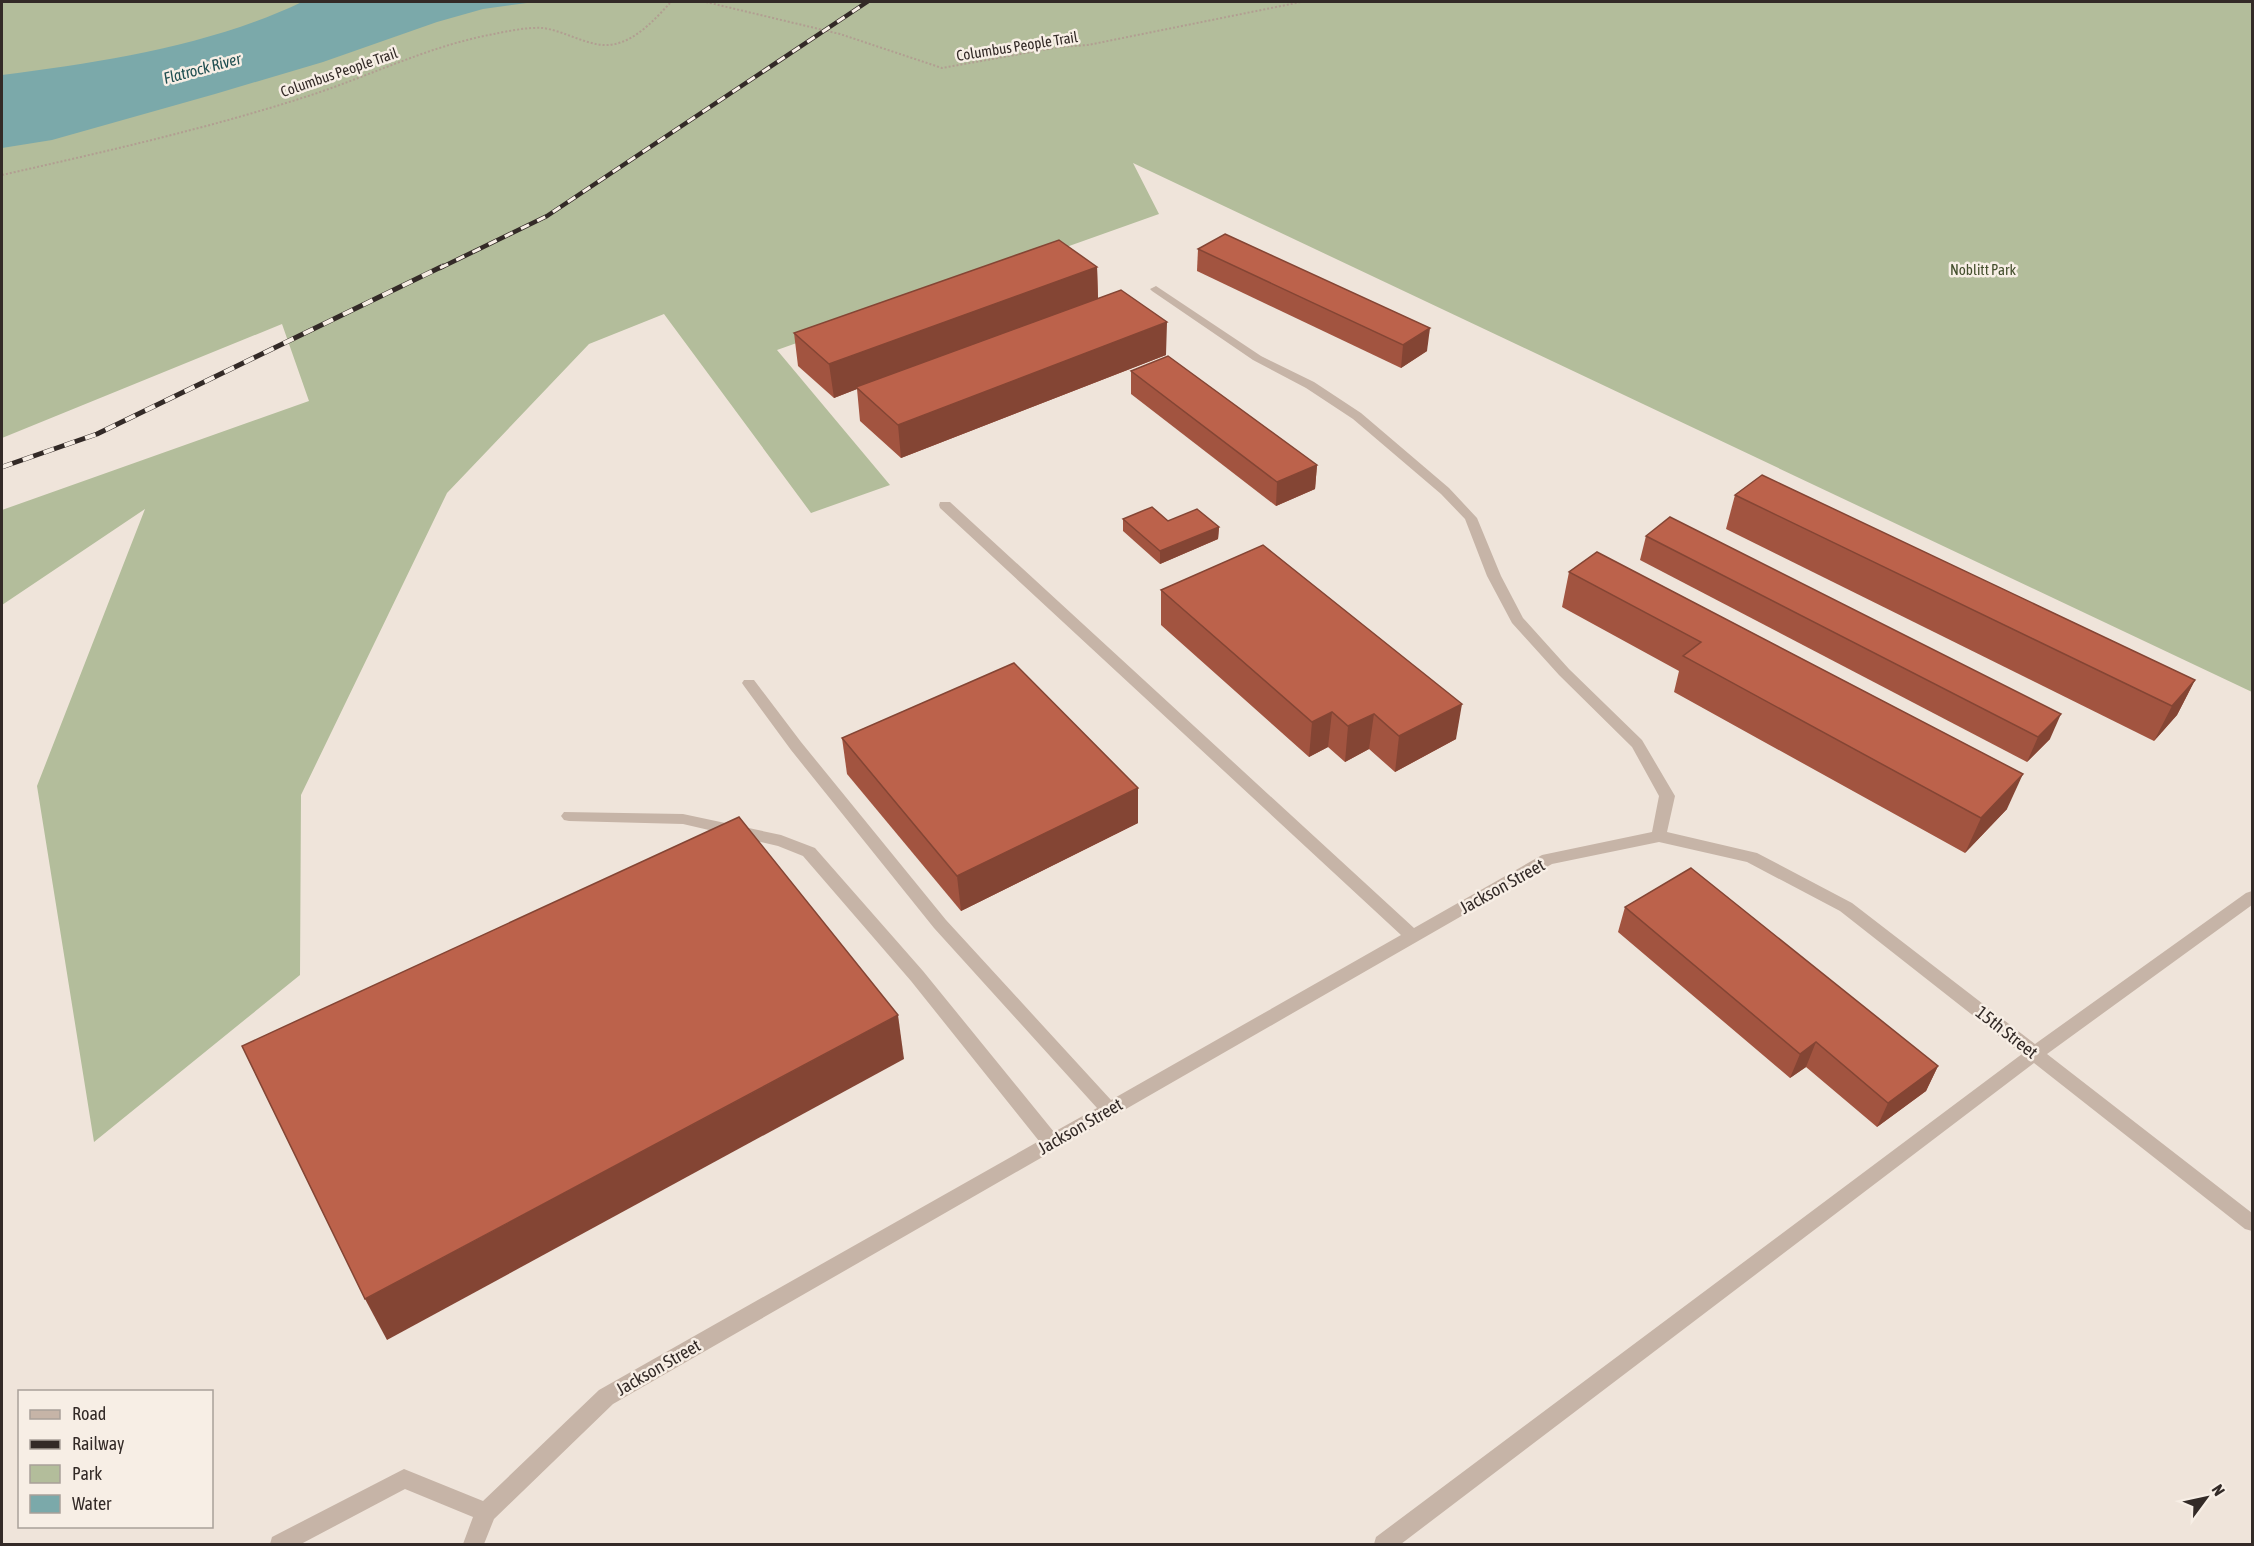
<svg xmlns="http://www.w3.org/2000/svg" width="2254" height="1546" viewBox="0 0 2254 1546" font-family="'Asap Condensed',sans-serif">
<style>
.green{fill:#b3bd9b}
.water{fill:#7ba9aa}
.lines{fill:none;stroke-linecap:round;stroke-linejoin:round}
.path{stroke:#b19e91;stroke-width:2;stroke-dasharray:2 2;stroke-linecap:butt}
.minor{fill:#c6b4a7;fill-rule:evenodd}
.rail-far1-casing{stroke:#332a27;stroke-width:4.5}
.rail-casing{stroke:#332a27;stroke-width:5}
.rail-far1{stroke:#f7eee5;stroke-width:3;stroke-dasharray:9;stroke-linecap:butt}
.rail{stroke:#f7eee5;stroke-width:4;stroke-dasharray:11;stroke-linecap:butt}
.wall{fill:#a25440}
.shaded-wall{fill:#844534}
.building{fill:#bc624b;stroke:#844534;stroke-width:1.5}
.labels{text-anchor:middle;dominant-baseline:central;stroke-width:5;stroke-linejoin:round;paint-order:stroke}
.far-street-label{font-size:15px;fill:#332a27;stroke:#f7eee5}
.far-park-label{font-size:15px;fill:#444f2d;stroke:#f7eee5}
.far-water-label{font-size:16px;font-style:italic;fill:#204f51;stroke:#f7eee5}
.street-label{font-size:18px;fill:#332a27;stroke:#f7eee5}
</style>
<rect width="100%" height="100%" fill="#efe4da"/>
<path class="green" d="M2 2H2252V692L1133 163 1159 214 777 350 890 485 811 513 664 314 589 344 447 493 301 795 300 975 94 1142 37 786 145 509 2 605V510L309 401 282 324 2 438Z"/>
<path class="water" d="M302 2H534L483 9 437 22 323 62 215 94 52 140 2 148V75C103 62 209 46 302 2Z"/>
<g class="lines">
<g class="path">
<path d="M706 2 840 34 942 68 1059 47 1088 45 1301 2"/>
<path d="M2 175C103 152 206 129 305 97 368 77 428 46 494 34 508 31 528 27 543 28 564 31 584 44 604 45 632 46 654 20 671 2"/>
</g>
<path class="minor" d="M1156 286 1261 356 1314 382 1361 413 1449 488 1477 518 1501 576 1523 618 1569 669 1642 740 1675 796 1667 832 1757 853 1852 903 2035 1044 2246 893 2252 891V905L2047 1054 2252 1213V1231L2245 1229 2034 1063 1401 1544H1374L1376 1537 2022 1054 1840 911 1747 862 1659 842 1552 864 613 1404 494 1519 484 1544H463L473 1517 405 1489 301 1544H270L272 1537 404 1469 483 1501 599 1390 1039 1141 911 981 803 856 778 846 683 824 569 821 564 820 561 816 564 812 683 814 781 835 815 848 923 971 1054 1132 1097 1108 934 928 791 750 744 686 742 683 744 680H754L801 742 946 920 1111 1100 1401 935 940 508 939 505 940 502H950L1414 928 1542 855 1652 832 1659 796 1632 747 1559 675 1512 623 1487 576 1465 519 1441 494 1353 419 1306 388 1253 360 1152 291 1150 289Z"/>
<g class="rail-far1-casing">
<path id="rail-far1" d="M440 268 547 216 867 2"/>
</g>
<g class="rail-casing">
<path id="rail" d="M2 467 97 434 443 266"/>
</g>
<use href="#rail-far1" class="rail-far1"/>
<use href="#rail" class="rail"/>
</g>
<g class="wall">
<path d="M1198 249 1427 351 1401 368 1197 271Z"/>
<path d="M1097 267 1098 299 1166 355 901 458 860 421 857 389 834 398 798 366 794 333Z"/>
<path d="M1131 371 1317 465 1315 489 1276 506 1131 394Z"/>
<path d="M1735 495 2195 680 2177 715 2154 741 1726 529Z"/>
<path d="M1123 519 1168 521 1219 527 1218 539 1160 564 1123 531Z"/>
<path d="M1646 536 2050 739 2027 762 1640 560Z"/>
<path d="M1597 552 2007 809 1965 853 1674 692 1679 671 1562 607 1569 572Z"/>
<path d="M1161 590 1456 739 1395 772 1369 749 1345 762 1328 747 1309 757 1161 625Z"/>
<path d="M842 738 1138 823 961 911 847 774Z"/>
<path d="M1625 907 1938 1066 1926 1091 1877 1127 1806 1067 1790 1078 1618 932Z"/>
</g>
<g class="shaded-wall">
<path d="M1097 267 1098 299 856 387 857 389 834 398 829 364Z"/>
<path d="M1167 322 1166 355 901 458 898 425Z"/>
<path d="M1430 328 1427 351 1401 368 1403 345Z"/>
<path d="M1317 465 1315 489 1276 506 1277 482Z"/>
<path d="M1219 527 1218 539 1160 564V551Z"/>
<path d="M2195 680 2177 715 2154 741 2172 706Z"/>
<path d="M1462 704 1456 739 1395 772 1399 736Z"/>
<path d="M1332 712 1328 747 1309 757 1312 722Z"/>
<path d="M1374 714 1369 749 1345 762 1348 726Z"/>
<path d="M2061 714 2050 739 2027 762 2038 737Z"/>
<path d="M2023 774 2007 809 1965 853 1981 818Z"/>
<path d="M1138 788V823L961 911 957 876Z"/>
<path d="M898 1015 904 1059 387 1340 365 1299Z"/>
<path d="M1816 1042 1806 1067 1790 1078 1800 1054Z"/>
<path d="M1938 1066 1926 1091 1877 1127 1888 1103Z"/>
</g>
<g class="building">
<path d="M1225 234 1430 328 1403 345 1198 249Z"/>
<path d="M1059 240 1097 267 829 364 794 333Z"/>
<path d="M1121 290 1167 322 898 425 856 387Z"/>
<path d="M1168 356 1317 465 1277 482 1131 371Z"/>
<path d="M1762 475 2195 680 2172 706 1735 495Z"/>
<path d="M1152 507 1168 521 1197 509 1219 527 1160 551 1123 519Z"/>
<path d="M1670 517 2061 714 2038 737 1646 536Z"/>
<path d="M1263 545 1462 704 1399 736 1374 714 1348 726 1332 712 1312 722 1161 590Z"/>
<path d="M1597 552 2023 774 1981 818 1683 656 1701 642 1569 572Z"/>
<path d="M1014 663 1138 788 957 876 842 738Z"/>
<path d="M739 817 898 1015 365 1299 242 1046Z"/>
<path d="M1691 868 1938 1066 1888 1103 1816 1042 1800 1054 1625 907Z"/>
</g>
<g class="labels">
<g class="far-street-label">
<text transform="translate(1017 46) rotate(-9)">Columbus People Trail</text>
<text transform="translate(339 72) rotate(-19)">Columbus People Trail</text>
</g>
<g class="far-park-label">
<text x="1983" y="269">Noblitt Park</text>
</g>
<g class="far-water-label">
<text transform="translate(202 68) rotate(-15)">Flatrock River</text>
</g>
<g class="street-label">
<text transform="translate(1502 886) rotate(-29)">Jackson Street</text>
<text transform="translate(2007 1032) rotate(38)">15th Street</text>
<text transform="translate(1080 1126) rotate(-30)">Jackson Street</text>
<text transform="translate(658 1367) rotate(-30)">Jackson Street</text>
</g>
</g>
<rect width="2254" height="1546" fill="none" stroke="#332a27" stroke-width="6"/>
<rect x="18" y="1390" width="195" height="138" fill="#f7eee5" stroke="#a9a099" stroke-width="1.5"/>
<rect x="30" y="1410" width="30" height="9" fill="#c6b4a7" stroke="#a9a099" stroke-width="1.5"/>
<text x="72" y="1420" font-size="18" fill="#332a27">Road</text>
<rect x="30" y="1440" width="30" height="9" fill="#332a27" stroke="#a9a099" stroke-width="1.5"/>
<text x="72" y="1450" font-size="18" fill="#332a27">Railway</text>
<rect x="30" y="1465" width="30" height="18" fill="#b3bd9b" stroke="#a9a099" stroke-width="1.5"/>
<text x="72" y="1480" font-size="18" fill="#332a27">Park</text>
<rect x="30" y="1495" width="30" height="18" fill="#7ba9aa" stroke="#a9a099" stroke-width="1.5"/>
<text x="72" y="1510" font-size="18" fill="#332a27">Water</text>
<g transform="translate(2206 1498) rotate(57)" stroke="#f7eee5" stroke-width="4.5" paint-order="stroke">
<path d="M0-4.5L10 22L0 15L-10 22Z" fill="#332a27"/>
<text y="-9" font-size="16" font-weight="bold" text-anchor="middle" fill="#332a27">N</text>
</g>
</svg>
